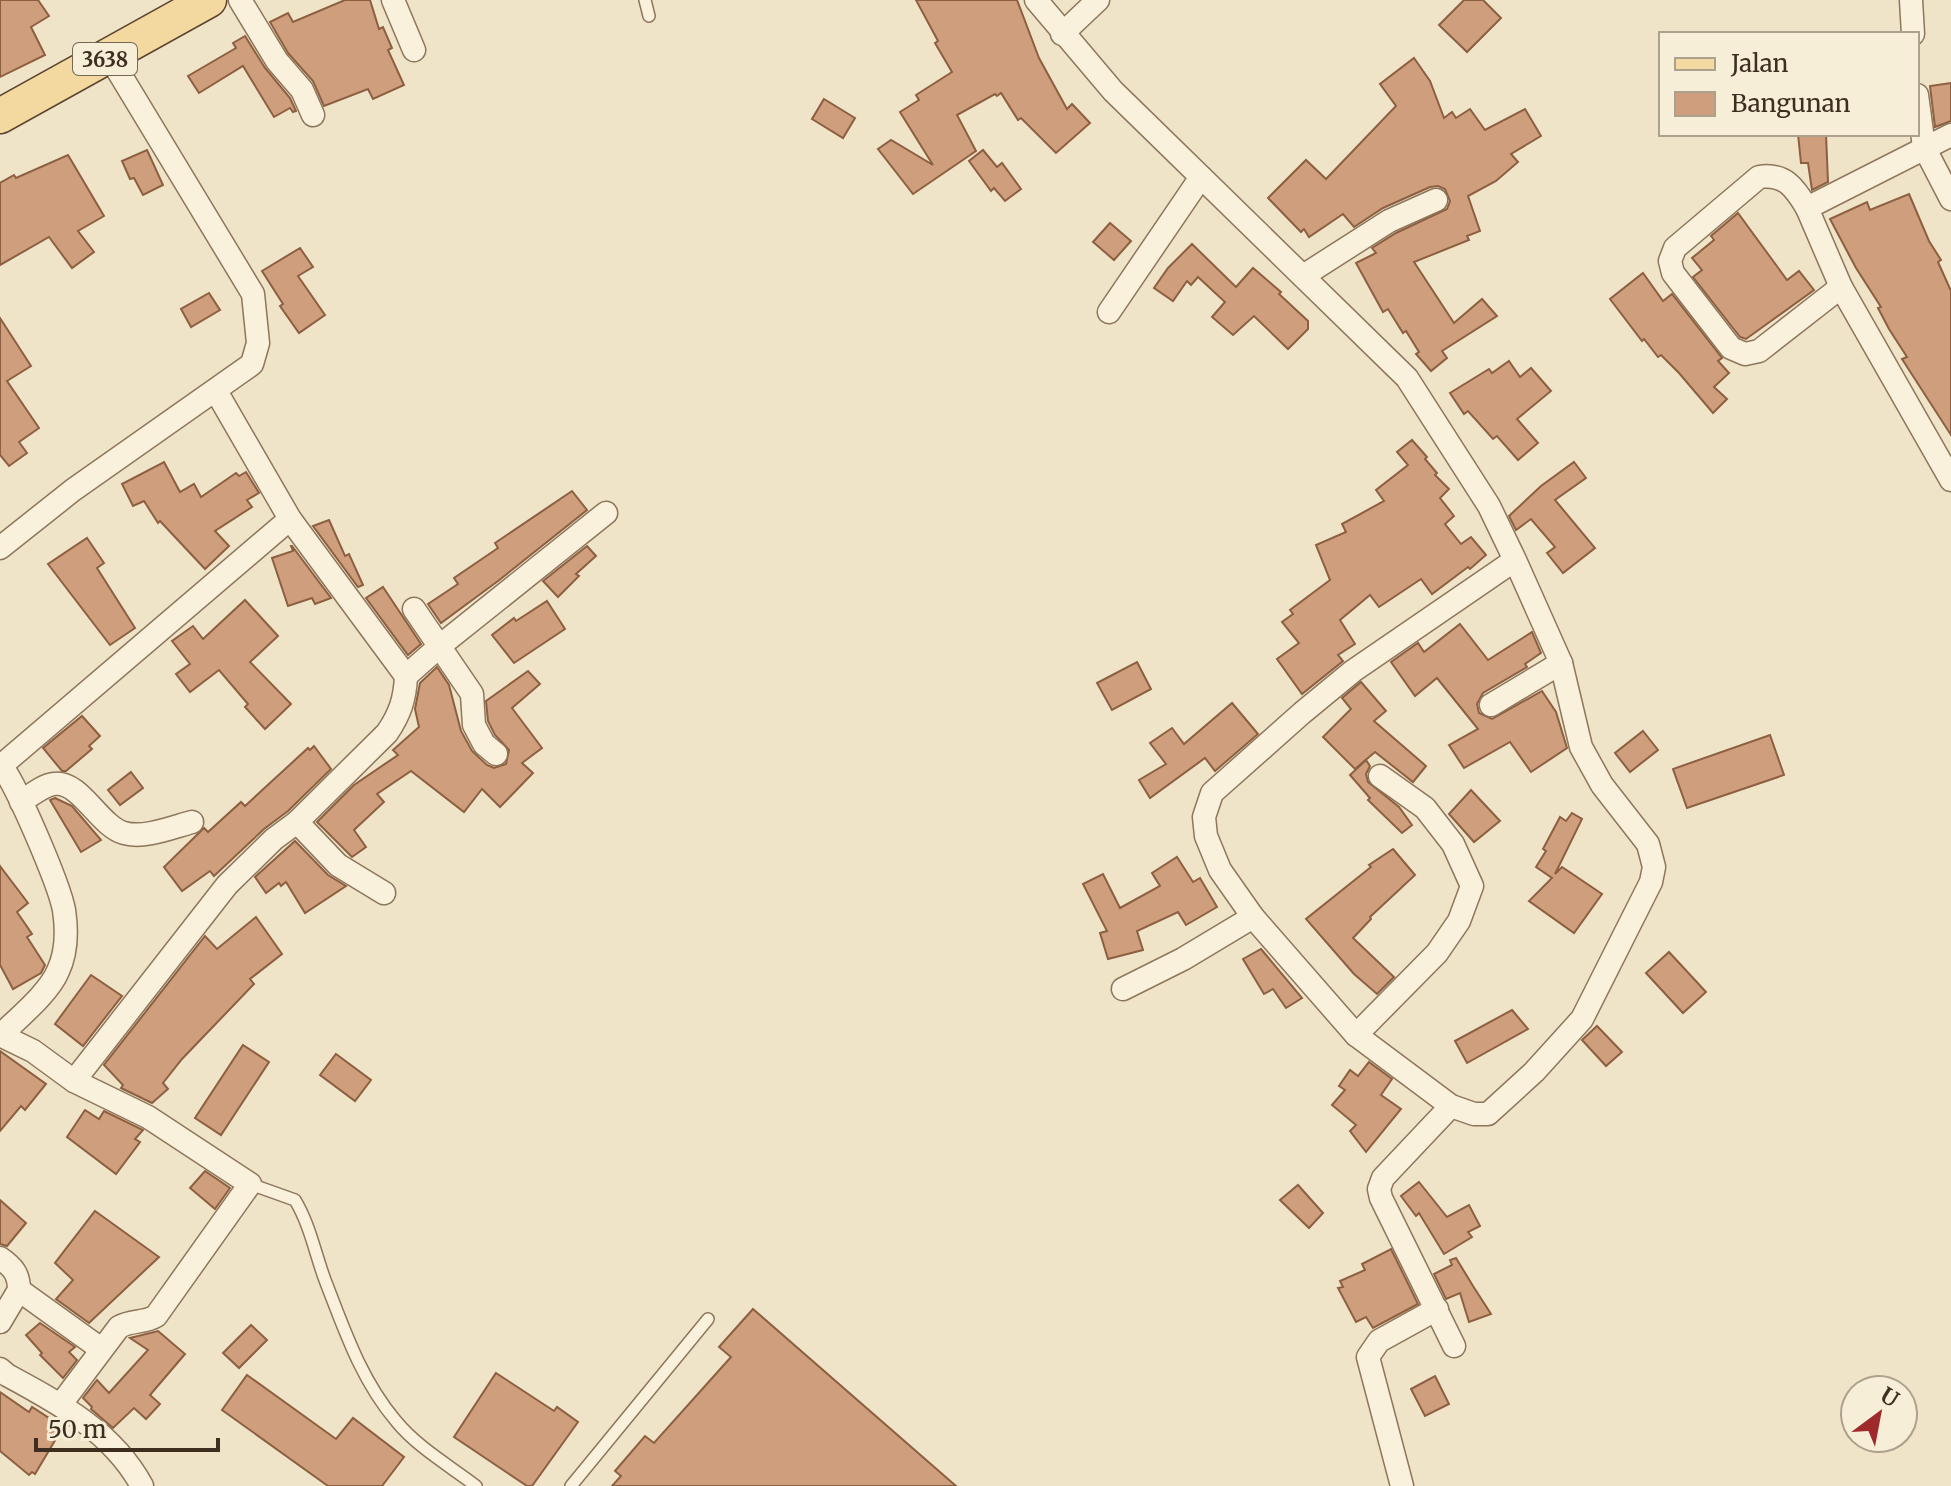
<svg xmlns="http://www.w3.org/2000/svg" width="1951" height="1486" viewBox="0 0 1951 1486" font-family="Merriweather,serif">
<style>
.building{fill:#cf9f7d;stroke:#8d5f41;stroke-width:2}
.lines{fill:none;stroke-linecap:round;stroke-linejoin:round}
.service-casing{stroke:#8d765c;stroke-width:14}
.minor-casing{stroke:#8d765c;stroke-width:25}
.primary-casing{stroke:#5b4430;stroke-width:37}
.service{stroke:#faf1dc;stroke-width:11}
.minor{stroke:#faf1dc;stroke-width:22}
.primary{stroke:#f3d9a0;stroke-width:34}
.labels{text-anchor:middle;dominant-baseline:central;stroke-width:8;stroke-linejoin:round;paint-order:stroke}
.shield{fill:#f7eed8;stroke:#756857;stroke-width:2}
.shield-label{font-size:20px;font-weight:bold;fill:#3d2e20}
</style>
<rect width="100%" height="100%" fill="#f0e4c8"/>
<g class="building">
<path d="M0 0H38L49 16 31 27 45 55 0 77Z"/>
<path d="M345 0H370L379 29 383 27 392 48 388 50 404 85 373 99 368 89 324 106 313 81 288 53 270 22 288 13 293 22Z"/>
<path d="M916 0H1017L1039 58 1067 109 1072 104 1090 123 1056 153 1021 118 1018 120 1001 93 997 96 995 94 957 115 976 151 913 194 878 149 891 140 933 165 900 112 919 100 916 95 952 72 935 43 938 41Z"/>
<path d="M1464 0H1483L1501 18 1467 52 1439 25Z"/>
<path d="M245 36 265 68 290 98 296 111 293 112 290 108 274 117 243 66 199 93 188 76 236 48 233 43Z"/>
<path d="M1414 58 1430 81 1444 118 1452 112 1456 118 1470 109 1485 130 1525 109 1541 136 1511 154 1518 162 1496 181 1468 196 1480 231 1467 236 1469 240 1414 262 1454 323 1482 299 1497 316 1442 351 1447 358 1431 371 1416 354 1419 352 1406 331 1403 333 1388 309 1383 312 1356 263 1376 253 1372 248 1396 233 1447 209 1450 201 1445 189 1438 186 1430 187 1383 208 1354 227 1343 214 1309 237 1304 229 1301 232 1268 198 1306 160 1326 179 1396 106 1380 84Z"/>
<path d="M1951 83V121L1935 127 1930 86Z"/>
<path d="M824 99 855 118 843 138 812 119Z"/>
<path d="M1798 134H1826L1828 182 1812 190 1808 163H1801Z"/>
<path d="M147 150 163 185 143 195 134 178 130 179 122 161Z"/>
<path d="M983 150 997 167 1002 163 1021 189 1005 201 994 188 991 191 969 161Z"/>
<path d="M68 155 104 216 78 231 94 252 72 268 49 237 0 265V183L14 175 16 178Z"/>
<path d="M1909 194 1929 241 1941 260 1938 262 1951 291V435L1902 359 1907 357 1889 329 1878 308 1881 307 1856 268 1830 219 1867 202 1870 210Z"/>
<path d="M1738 213 1787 280 1799 271 1814 290 1746 339 1740 337 1693 277 1702 270 1692 258 1714 240 1711 236Z"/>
<path d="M1110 223 1131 241 1114 260 1093 242Z"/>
<path d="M1192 244 1236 287 1253 268 1281 292 1279 294 1308 321V329L1288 349 1254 316 1233 335 1212 317 1225 302 1198 277 1191 285 1187 281 1173 301 1154 288 1168 268Z"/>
<path d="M300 248 313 267 298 276 325 315 299 333 280 306 283 304 262 271Z"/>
<path d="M1643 273 1663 301 1672 294 1722 358 1718 361 1729 373 1714 387 1727 399 1713 413 1679 373 1661 355 1658 357 1644 339 1642 341 1610 299Z"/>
<path d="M209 293 220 310 191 327 181 309Z"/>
<path d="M0 318 31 366 7 381 39 428 19 442 27 453 9 466 0 455Z"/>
<path d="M1509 361 1520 377 1531 368 1551 391 1517 419 1538 443 1518 460 1497 436 1493 439 1468 411 1464 414 1450 393 1489 369 1492 373Z"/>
<path d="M1412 440 1427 457 1425 459 1437 473 1435 475 1449 489 1440 498 1454 516 1445 524 1461 544 1471 537 1486 555 1470 569 1468 567 1432 594 1421 579 1379 607 1370 595 1340 620 1355 644 1338 655 1343 661 1302 694 1277 659 1299 643 1282 622 1293 614 1290 610 1330 580 1316 545 1346 532 1342 524 1384 501 1376 490 1408 465 1397 452Z"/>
<path d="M164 462 180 492 194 484 201 497 236 473 239 476 246 472 259 493 247 500 252 507 215 531 229 546 205 569 160 521 158 523 144 501 133 506 122 484Z"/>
<path d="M1574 462 1586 478 1555 500 1595 548 1563 573 1547 553 1555 547 1531 519 1516 530 1509 516 1541 486Z"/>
<path d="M572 491 587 510 498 581 441 623 428 604 458 584 454 578 498 548 495 543Z"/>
<path d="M329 520 345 556 349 554 363 585 358 587 313 526Z"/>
<path d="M87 538 104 563 97 568 135 628 110 645 48 564Z"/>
<path d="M291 546H292L331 598 315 604 312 598 288 606 272 558 293 551Z"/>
<path d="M587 546 596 556 576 574 579 576 558 597 543 581Z"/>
<path d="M383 587 421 644 408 655 366 598Z"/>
<path d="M245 600 278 636 250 662 291 704 265 729 245 707 248 704 219 670 190 692 176 674 190 664 172 641 193 626 203 639Z"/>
<path d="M547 601 565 629 514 663 492 635 514 618 516 621Z"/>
<path d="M1460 624 1488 660 1532 632 1541 653 1525 664 1527 667 1483 693 1477 704 1479 713 1492 719 1542 691 1556 712 1567 748 1531 772 1510 742 1464 768 1449 745 1478 729 1437 678 1415 696 1391 662 1418 643 1424 652Z"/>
<path d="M1137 662 1151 689 1112 710 1097 683Z"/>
<path d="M437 667 449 685 461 731 472 751 487 765 494 768 506 764 509 750 495 735 488 721 486 701 528 671 540 684 512 708 542 748 522 763 533 773 500 807 482 789 464 812 411 771 377 794 384 802 354 830 366 847 352 857 317 822 354 785 398 755 393 750 419 727 415 709 420 683Z"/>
<path d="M1361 682 1386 711 1374 721 1426 766 1413 782 1375 752 1355 769 1323 737 1351 709 1342 698Z"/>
<path d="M1232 703 1258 734 1215 771 1205 758 1150 798 1139 780 1166 764 1150 743 1172 728 1184 744Z"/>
<path d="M82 716 100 736 89 746 92 749 66 771H62L43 748Z"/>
<path d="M1643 731 1658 750 1630 772 1615 753Z"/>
<path d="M1770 735 1784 775 1687 808 1673 769Z"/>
<path d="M314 746 331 769 288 811 264 829 214 876 210 871 182 891 164 867 204 828 208 832 241 802 245 806 308 748 310 750Z"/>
<path d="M1366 760 1370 766 1366 774 1368 782 1399 807 1412 825 1402 833 1368 800 1370 798 1350 775Z"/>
<path d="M131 772 143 788 120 805 108 790Z"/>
<path d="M1471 790 1500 821 1474 842 1449 814Z"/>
<path d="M55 798 72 806 101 840 81 852 50 800Z"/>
<path d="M1572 813 1582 819 1555 874 1562 867 1602 894 1574 933 1529 901 1552 878 1536 867 1546 851 1543 849 1560 817 1566 821Z"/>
<path d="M295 841 328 875 346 886 305 913 286 882 281 886 279 883 266 893 255 877Z"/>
<path d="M1393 849 1415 875 1370 917 1371 919 1353 938 1394 977 1377 994 1354 974 1306 919 1371 867 1369 865Z"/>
<path d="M1177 857 1193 882 1200 878 1217 907 1186 925 1178 912 1137 931 1143 950 1108 959 1100 933 1107 931 1083 884 1103 874 1120 908 1160 886 1152 873Z"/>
<path d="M0 866 28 903 17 912 32 934 27 937 45 965 41 973 13 989 0 965Z"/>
<path d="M256 917 282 954 250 979 254 984 182 1059 163 1083 168 1089 152 1103 121 1088 123 1085 104 1065 205 936 217 949Z"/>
<path d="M1261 949 1302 998 1286 1008 1273 989 1264 994 1243 959Z"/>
<path d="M1669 952 1706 992 1683 1013 1646 973Z"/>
<path d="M91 975 122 996 83 1046 55 1024Z"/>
<path d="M1512 1010 1528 1029 1467 1063 1455 1041Z"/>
<path d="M1597 1026 1622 1052 1606 1066 1582 1040Z"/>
<path d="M243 1045 269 1062 221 1135 195 1118Z"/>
<path d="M0 1051 46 1084 25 1110 21 1106 0 1131Z"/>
<path d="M336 1054 371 1080 355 1101 320 1075Z"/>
<path d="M1369 1062 1392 1079 1381 1095 1401 1109 1366 1152 1350 1131 1356 1125 1332 1105 1345 1090 1339 1086 1350 1070 1358 1076Z"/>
<path d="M85 1110 99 1119 104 1111 143 1130 135 1139 140 1142 116 1174 67 1137Z"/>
<path d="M205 1171 230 1188 215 1209 190 1188Z"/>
<path d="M1419 1182 1447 1217 1469 1205 1480 1226 1468 1232 1472 1237 1444 1254 1419 1213 1416 1216 1401 1196Z"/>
<path d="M1298 1185 1323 1213 1309 1228 1280 1200Z"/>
<path d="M0 1200 26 1223 7 1246 0 1244Z"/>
<path d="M95 1211 159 1257 89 1323 56 1299 73 1280 55 1263Z"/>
<path d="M1391 1249 1418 1304 1373 1328 1366 1317 1356 1322 1338 1288 1343 1287 1340 1281 1365 1270 1362 1264Z"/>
<path d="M1456 1258 1473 1286 1491 1314 1469 1322 1460 1293 1446 1299 1434 1274 1452 1265 1450 1260Z"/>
<path d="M753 1309 956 1486H612L621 1476 615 1471 645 1436 654 1443 731 1357 719 1347Z"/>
<path d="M40 1323 75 1347 69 1352 77 1360 63 1378 40 1355 42 1353 26 1335Z"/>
<path d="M251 1325 267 1340 239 1368 223 1353Z"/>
<path d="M158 1331 185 1354 150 1395 160 1404 146 1419 134 1408 113 1428 91 1409 92 1407 83 1398 97 1380 109 1393 148 1350 130 1338Z"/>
<path d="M496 1373 554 1411 557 1407 578 1422 532 1486H527L454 1437Z"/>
<path d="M247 1375 336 1439 353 1418 404 1457 382 1486H328L222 1410Z"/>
<path d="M1435 1376 1449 1404 1425 1416 1411 1389Z"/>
<path d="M0 1392 29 1412 32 1407 63 1427 35 1474 32 1472 29 1475 0 1451Z"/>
</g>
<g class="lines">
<g class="service-casing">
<g id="service">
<path d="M645 0 649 16"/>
<path d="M250 1184 295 1200C310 1225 315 1253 325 1280 344 1329 361 1380 396 1421 417 1447 450 1466 476 1486"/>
<path d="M571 1486 708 1319"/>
</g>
</g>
<g class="minor-casing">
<g id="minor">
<path d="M240 0 277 61 302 90 313 115"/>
<path d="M393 0 414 50"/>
<path d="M1036 0 1113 91 1407 378 1489 506 1515 560 1561 663 1581 747 1602 785 1648 844 1654 867 1651 882 1582 1019 1534 1072 1488 1114H1474L1451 1106 1356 1035 1253 917 1220 870 1206 836 1204 817 1212 793 1302 713 1353 671 1515 560"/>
<path d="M1911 0 1913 34"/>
<path d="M1062 34 1098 0"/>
<path d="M1917 95 1924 147 1951 199"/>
<path d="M1951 135 1807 208 1841 287 1951 480"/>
<path d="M1807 208C1795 188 1785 173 1759 177L1675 248 1670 261 1673 273 1731 348 1745 354 1759 351 1841 287"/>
<path d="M1303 276 1389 221 1436 200"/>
<path d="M1109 312 1201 177"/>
<path d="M0 548 73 490 252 364 258 343 253 294 109 56"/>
<path d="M414 609 472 694 474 725 484 744 496 754"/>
<path d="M406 676 441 645 606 513"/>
<path d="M1491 705 1561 663"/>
<path d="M0 764C16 783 59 884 64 910 67 930 67 952 58 971 49 993 18 1018 1 1035"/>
<path d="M2 765 290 519"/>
<path d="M21 802C30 796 43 785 54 784 80 780 99 826 124 833 144 839 173 827 192 822"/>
<path d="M297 822 338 865 384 893"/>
<path d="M1123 989 1183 959 1253 917"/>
<path d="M0 1035 33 1051 74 1081 148 1117 250 1184 156 1316C145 1323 131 1320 119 1327L61 1404"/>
<path d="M1356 1035 1437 953 1459 921 1472 886 1453 844 1425 808 1380 776"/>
<path d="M74 1081 227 885 274 839 297 822 387 733C400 714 405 699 406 676L290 519 216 391"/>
<path d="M1451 1106 1383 1178 1379 1189 1381 1198 1454 1346"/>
<path d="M0 1258C13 1267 19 1274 19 1290L0 1322"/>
<path d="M19 1290 101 1349"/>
<path d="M0 1369 7 1375C59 1403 113 1432 142 1486"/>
<path d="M1402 1486 1368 1357 1379 1341 1437 1309"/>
</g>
</g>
<g class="primary-casing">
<path id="primary" d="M0 116 209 0"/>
</g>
<use href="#service" class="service"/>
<use href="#minor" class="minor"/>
<use href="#primary" class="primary"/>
</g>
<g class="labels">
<rect class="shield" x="73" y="43" width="64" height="32" rx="6"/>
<g class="shield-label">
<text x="105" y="59">3638</text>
</g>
</g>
<rect x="1659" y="32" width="260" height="104" fill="#f7eed8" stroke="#ada18e" stroke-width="2"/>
<rect x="1675" y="58" width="40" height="12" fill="#f3d9a0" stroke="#ada18e" stroke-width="2"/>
<text x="1731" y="72" font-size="24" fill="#3d2e20">Jalan</text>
<rect x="1675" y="92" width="40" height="24" fill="#cf9f7d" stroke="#ada18e" stroke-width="2"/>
<text x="1731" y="112" font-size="24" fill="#3d2e20">Bangunan</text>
<g transform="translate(1879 1414) rotate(32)"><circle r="38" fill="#f7eed8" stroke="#ada18e" stroke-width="2"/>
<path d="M0-6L14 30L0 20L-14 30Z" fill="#9e2a2b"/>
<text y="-12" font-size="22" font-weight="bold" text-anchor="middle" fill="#3d2e20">U</text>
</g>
<path d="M36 1438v12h182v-12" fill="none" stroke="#3d2e20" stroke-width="4"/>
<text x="48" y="1438" font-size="24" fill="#3d2e20" stroke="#f7eed8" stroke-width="6" paint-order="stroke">50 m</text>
</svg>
